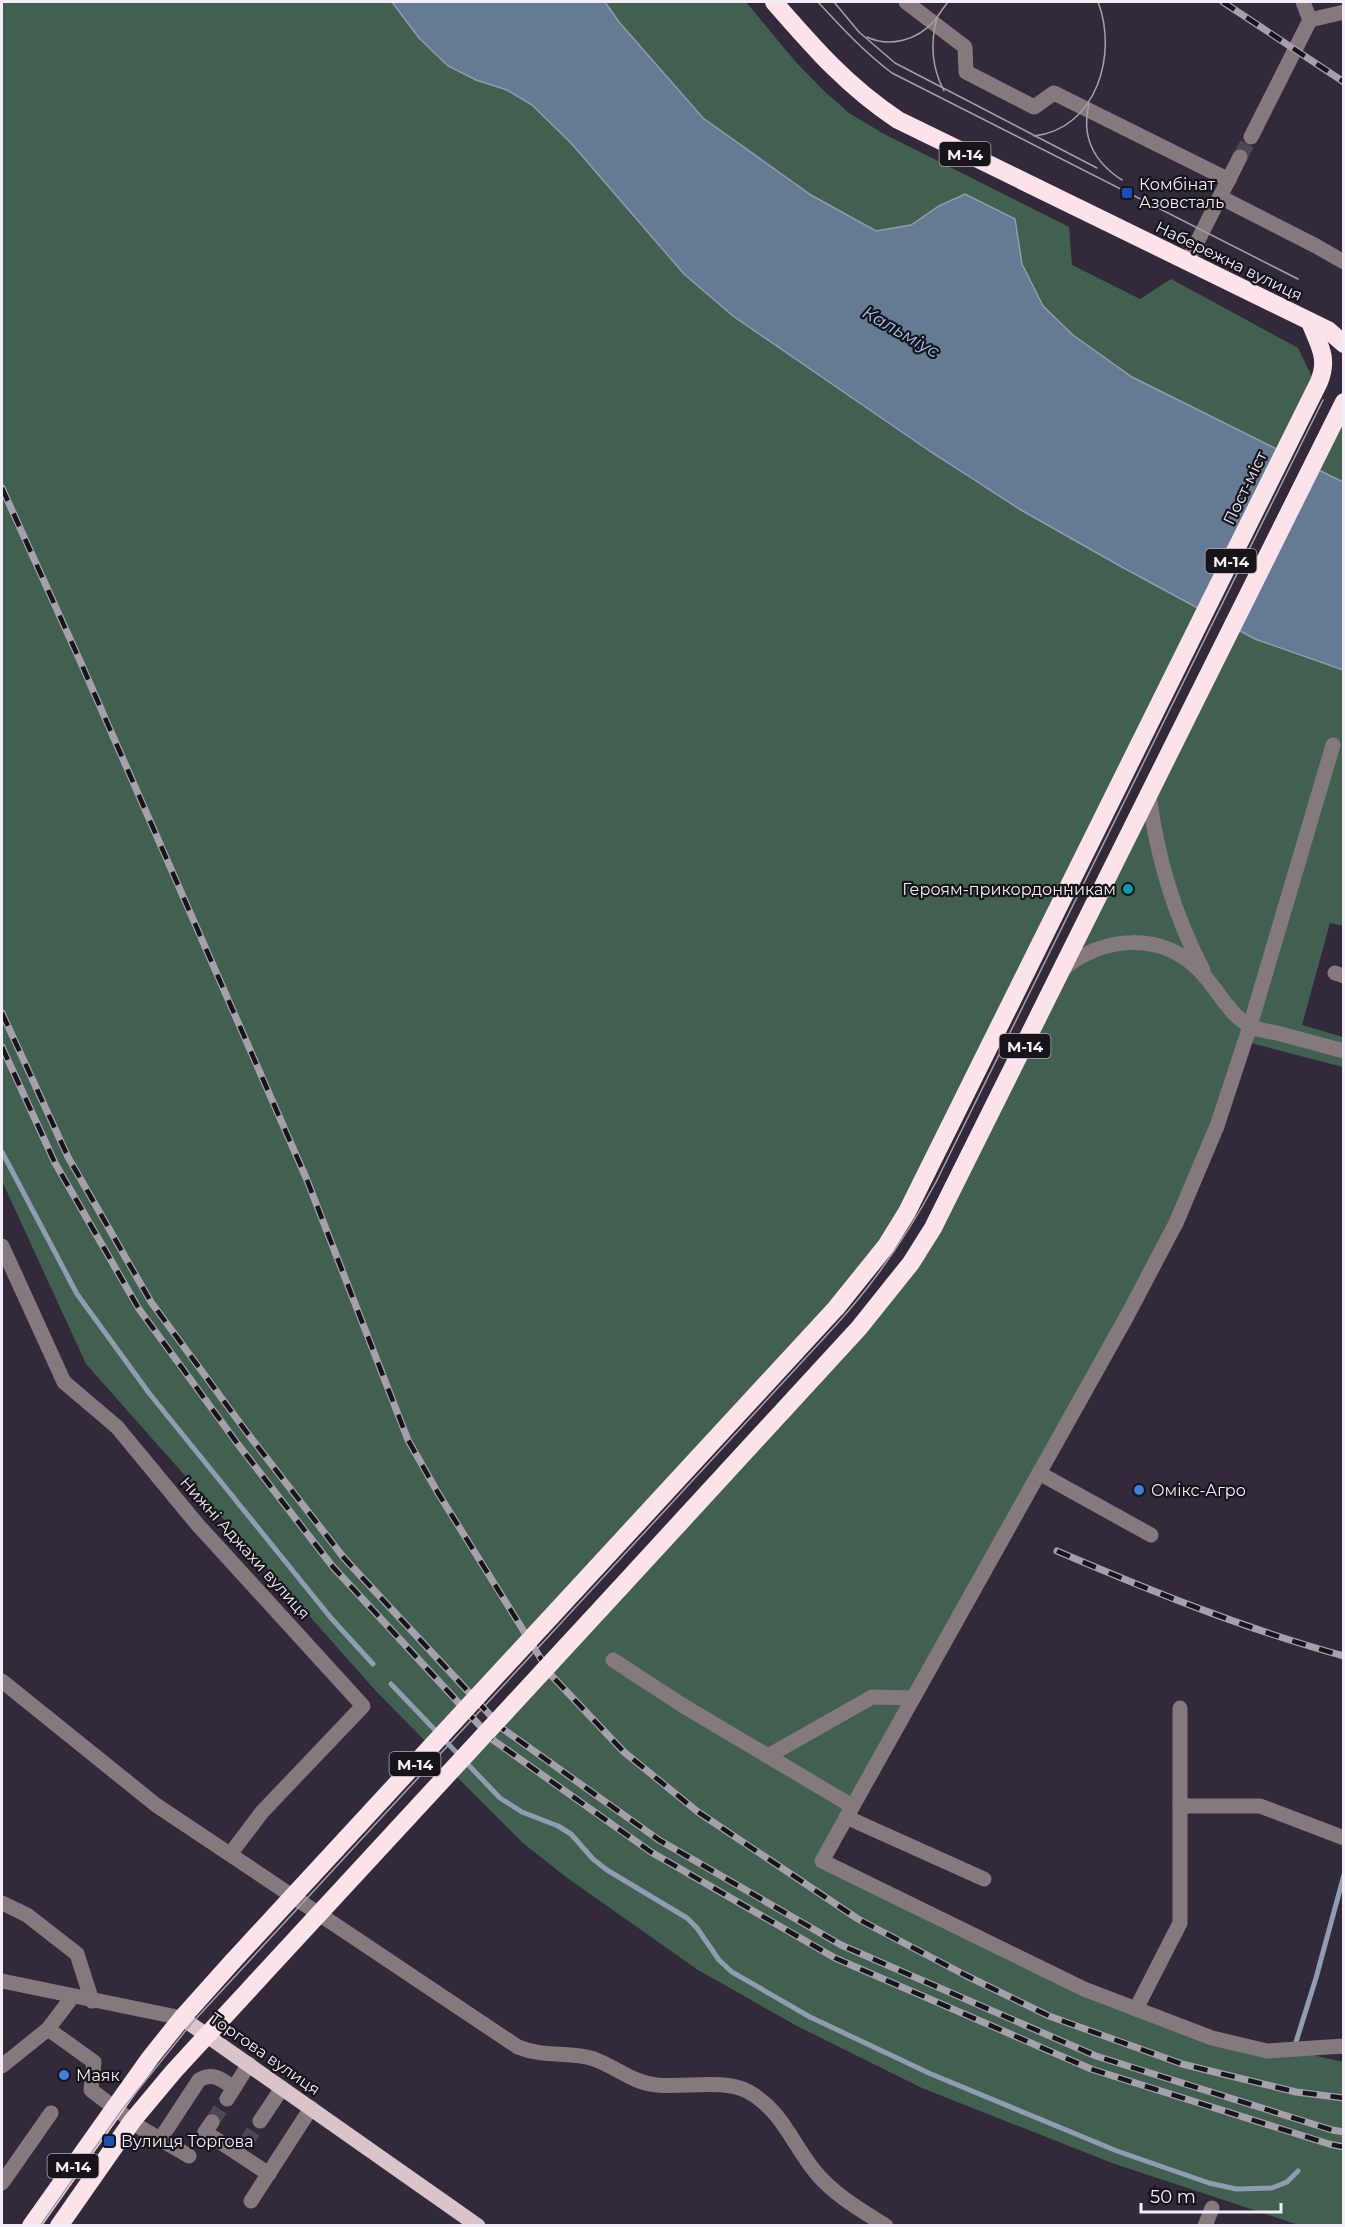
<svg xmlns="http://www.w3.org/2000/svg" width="1345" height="2227" viewBox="0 0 1345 2227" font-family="Montserrat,sans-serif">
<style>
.green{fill:#416050}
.water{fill:#657a93;stroke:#8f9cb1;stroke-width:1.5}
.pier{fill:#322a3a}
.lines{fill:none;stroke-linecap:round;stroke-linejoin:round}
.stream{stroke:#8f9cb1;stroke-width:5}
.minor-tunnel{stroke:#4f4756;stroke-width:15;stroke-dasharray:15 8;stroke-linecap:butt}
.minor{stroke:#84797c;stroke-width:15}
.major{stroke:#dac4ca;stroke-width:15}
.highway{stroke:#fce2e9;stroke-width:18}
.tram{stroke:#a6a0ad;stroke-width:1.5}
.rail-casing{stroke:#a6a0ad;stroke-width:7}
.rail{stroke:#18141c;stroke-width:4.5;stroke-dasharray:14;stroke-linecap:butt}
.highway-bridge{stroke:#fce2e9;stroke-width:18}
.transit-dot{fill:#1a4fb4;stroke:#18141c;stroke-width:2}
.culture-dot{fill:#0f9aa8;stroke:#18141c;stroke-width:2}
.shop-dot{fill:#3f7fe0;stroke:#18141c;stroke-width:2}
.labels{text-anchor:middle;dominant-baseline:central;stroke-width:4.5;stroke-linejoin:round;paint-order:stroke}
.shield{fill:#18141c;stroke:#b1acb5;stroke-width:1.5}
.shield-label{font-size:15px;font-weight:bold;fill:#f2edf7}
.poi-label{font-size:16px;fill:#f2edf7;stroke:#18141c;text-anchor:start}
.street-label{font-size:16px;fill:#f2edf7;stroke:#18141c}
.water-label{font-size:18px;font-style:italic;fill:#9fc5f2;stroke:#18141c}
</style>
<rect width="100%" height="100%" fill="#322a3a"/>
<g class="green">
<path d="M2 2H392L400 13 448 66 476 80 507 90 532 105 571 143 684 274 733 316 974 481 1120 566 1199 608 919 1174 880 1242 856 1273 426 1742 375 1690 86 1364 2 1181Z"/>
<path d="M605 2H746L794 60 823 90 849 113 884 134 1069 227 1072 265 1140 299 1171 279 1298 348 1313 379 1278 449 1132 377 1073 335 1043 306 1022 264 1015 219 965 194 939 206 911 225 876 231 811 195 703 118 619 22Z"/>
<path d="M1343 418V482L1318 469Z"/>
<path d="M1238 629 1255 639 1343 670V926L1330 923 1302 1025 1343 1037V1067L1251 1043 1224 1128 1183 1226 832 1858 1088 1983 1212 2032 1343 2062V2225H1299L1112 2163 922 2088 797 2026 698 1970 566 1877 523 1843 456 1776 891 1301Z"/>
</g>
<path class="water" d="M392 2H605L619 22 703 118 811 195 876 231 911 225 939 206 965 194 1015 219 1022 264 1043 306 1073 335 1132 377 1343 482V670L1255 639 1120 566 1021 510 931 452 733 316 684 274 571 143 532 105 507 90 476 80 448 66 419 38Z"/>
<path class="pier" d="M1280 446 1320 466 1237 632 1198 611Z"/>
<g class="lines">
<g class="stream">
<path d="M2 1152 77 1294 149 1393 331 1618 373 1664"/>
<path d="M391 1684 500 1798 522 1812 558 1826 571 1834 593 1859 607 1870 687 1918 697 1928 719 1960 732 1972 810 2017 931 2074 1117 2151 1209 2183 1236 2189 1272 2188 1287 2182 1298 2171"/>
<path d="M1296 2042 1316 1978 1344 1875"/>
</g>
<g class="minor-tunnel">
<path d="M1240 157 1251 137"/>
<path d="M212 2122 227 2099"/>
<path d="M245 2144 260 2121"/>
</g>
<g class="minor">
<path d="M906 2 965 47 966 72 1034 107 1054 93 1229 180"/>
<path d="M1310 20 1344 12"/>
<path d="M1251 137 1310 20 1303 2"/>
<path d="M1220 197 1316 246 1344 262"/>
<path d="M1187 262 1240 157"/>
<path d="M1333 745 1250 1026 1217 1126 1176 1223 1127 1316 822 1861 1084 1989 1212 2038 1267 2051 1344 2046"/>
<path d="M1149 795C1157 857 1174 915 1203 970"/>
<path d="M1063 969C1104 936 1161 931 1200 971 1216 987 1230 1016 1250 1026 1257 1030 1268 1031 1277 1033 1299 1039 1321 1045 1344 1051"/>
<path d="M1335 973 1344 976"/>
<path d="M2 1246 64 1382 117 1427 197 1524 363 1706 262 1812 231 1853"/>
<path d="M1039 1473 1151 1535"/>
<path d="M613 1660 682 1705 852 1806"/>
<path d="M2 1681 156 1805 518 2047C545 2058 569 2051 594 2059 616 2067 633 2083 657 2085 683 2088 723 2079 747 2091 782 2109 793 2146 817 2174 836 2196 861 2210 886 2226"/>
<path d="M768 1756 872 1697 913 1698"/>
<path d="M1180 1806H1260L1344 1838"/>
<path d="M846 1817 984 1879"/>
<path d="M2 1903 27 1915 77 1954 92 2001"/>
<path d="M2 1981 182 2018"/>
<path d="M1136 2009 1180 1923V1708"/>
<path d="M48 2029 94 2062 91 2090 141 2128 189 2156"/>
<path d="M2 2066 48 2029 73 1996"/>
<path d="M227 2099 249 2064"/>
<path d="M260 2121 282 2088"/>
<path d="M212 2122 205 2132 269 2174"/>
<path d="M161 2138 199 2080C213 2072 221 2079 234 2088"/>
<path d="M2 2183 51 2113"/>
<path d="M251 2201 311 2108"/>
<path d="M1205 2226 1212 2208"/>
</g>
<path class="major" d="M182 2018 478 2226"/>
<g class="highway">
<path d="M774 2C814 48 847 86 898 120L1328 330 1344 344"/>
<path d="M596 1568 836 1308 886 1246 907 1212 1319 382C1329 358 1319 345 1310 322"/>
<path d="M619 1589 859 1328 911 1263 933 1228 1344 402"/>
<path d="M31 2226 150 2058 182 2018 233 1961"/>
<path d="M59 2226 133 2120 174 2071 256 1982"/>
</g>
<g class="tram">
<path d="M818 2C841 27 864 52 892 73L1298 279"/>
<path d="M834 2 859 32 895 63 1097 168"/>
<path d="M937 18C930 43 932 68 944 91"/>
<path d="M867 37C889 48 918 40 934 21 939 15 943 8 948 2"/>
<path d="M1089 104C1081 137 1094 162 1122 180"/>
<path d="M1034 136C1097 129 1118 53 1098 2"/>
<path d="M40 2226 121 2111 191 2024 836 1325C876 1281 908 1234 936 1182L1323 400"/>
</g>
<g class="rail-casing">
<g id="rail">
<path d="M1223 2 1344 82"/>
<path d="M2 488 81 663 307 1180 408 1440 438 1493 551 1675 624 1752 698 1812 858 1919 965 1975 1049 2016 1182 2064 1296 2092 1344 2098"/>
<path d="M2 1013 68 1157 151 1302 248 1434 344 1558 503 1729 659 1840 841 1945 1096 2056 1332 2130 1344 2132"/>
<path d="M2 1047 55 1163 139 1309 237 1443 333 1567 493 1740 651 1852 835 1958 1091 2069 1329 2144 1344 2147"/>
<path d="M1057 1551C1151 1591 1245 1629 1344 1656"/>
</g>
</g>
<use href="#rail" class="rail"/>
<g class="highway-bridge">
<path d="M233 1961 596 1568"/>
<path d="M256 1982 619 1589"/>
</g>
</g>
<g class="transit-dot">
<rect x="1121" y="187" width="12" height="12" rx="3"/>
<rect x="103" y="2135" width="12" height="12" rx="3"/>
</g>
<circle class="culture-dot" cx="1128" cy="889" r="6"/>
<g class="shop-dot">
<circle cx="1139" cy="1490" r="6"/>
<circle cx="64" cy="2075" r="6"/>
</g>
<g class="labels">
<g class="shield">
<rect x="939.5" y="142" width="51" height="24" rx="4.5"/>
<rect x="1205.5" y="549" width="51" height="24" rx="4.5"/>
<rect x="999.5" y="1034" width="51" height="24" rx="4.5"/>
<rect x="389.5" y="1752" width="51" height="24" rx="4.5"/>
<rect x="47.5" y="2154" width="51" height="24" rx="4.5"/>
</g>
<g class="shield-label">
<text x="965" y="154">М-14</text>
<text x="1231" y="561">М-14</text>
<text x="1025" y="1046">М-14</text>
<text x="415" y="1764">М-14</text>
<text x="73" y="2166">М-14</text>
</g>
<g class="poi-label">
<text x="1139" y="184">Комбінат<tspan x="1139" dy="18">Азовсталь</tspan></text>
<text x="1116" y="889" text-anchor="end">Героям-прикордонникам</text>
<text x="1151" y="1490">Омiкс-Агро</text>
<text x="76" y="2075">Маяк</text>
<text x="121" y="2141">Вулиця Торгова</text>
</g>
<g class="street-label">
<text transform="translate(1229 261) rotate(26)">Набережна вулиця</text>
<text transform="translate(1245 488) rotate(-64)">Пост-міст</text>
<text transform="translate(245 1548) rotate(48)">Нижні Аджахи вулиця</text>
<text transform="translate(265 2054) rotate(35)">Торгова вулиця</text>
</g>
<g class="water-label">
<text transform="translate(901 332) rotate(30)">Кальміус</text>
</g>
</g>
<rect width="1345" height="2227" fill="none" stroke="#f2edf7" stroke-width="6"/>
<path d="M1141 2203v9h140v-9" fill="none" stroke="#f2edf7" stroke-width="3"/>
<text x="1150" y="2203" font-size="18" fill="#f2edf7" stroke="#18141c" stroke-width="4.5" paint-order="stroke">50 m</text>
</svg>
